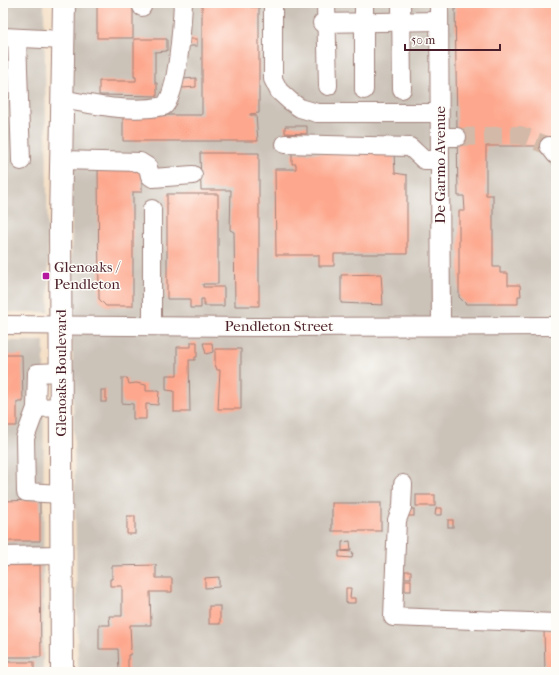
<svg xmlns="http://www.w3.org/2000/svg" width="559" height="675" viewBox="0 0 559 675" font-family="'IM FELL French Canon',serif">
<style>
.industrial{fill:#cbc2b8}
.building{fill:#fda88e}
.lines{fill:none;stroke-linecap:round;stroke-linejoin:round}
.minor-tunnel{stroke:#d3b9a8;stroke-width:18;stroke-dasharray:18 9;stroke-linecap:butt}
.minor-casing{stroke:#a08079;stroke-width:20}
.major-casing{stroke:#a08079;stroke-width:24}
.minor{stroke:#fff;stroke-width:18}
.major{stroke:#fff;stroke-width:22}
.poi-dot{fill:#b5179e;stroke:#fdfcf7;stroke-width:1.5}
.labels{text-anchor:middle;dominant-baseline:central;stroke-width:3;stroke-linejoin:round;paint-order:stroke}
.street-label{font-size:15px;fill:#4a1f2b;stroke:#fdfcf7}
.poi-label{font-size:15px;fill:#4a1f2b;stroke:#fdfcf7;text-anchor:start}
</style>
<rect width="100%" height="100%" fill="#fdfcf7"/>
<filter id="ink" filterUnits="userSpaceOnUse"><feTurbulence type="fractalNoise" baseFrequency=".025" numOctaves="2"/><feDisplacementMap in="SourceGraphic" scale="8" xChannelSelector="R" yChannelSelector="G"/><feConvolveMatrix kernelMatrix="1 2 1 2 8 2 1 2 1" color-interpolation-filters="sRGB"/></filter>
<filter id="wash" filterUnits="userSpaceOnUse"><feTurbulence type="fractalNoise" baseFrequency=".012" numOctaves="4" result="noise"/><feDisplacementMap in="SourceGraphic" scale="16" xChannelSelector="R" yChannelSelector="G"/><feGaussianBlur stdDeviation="0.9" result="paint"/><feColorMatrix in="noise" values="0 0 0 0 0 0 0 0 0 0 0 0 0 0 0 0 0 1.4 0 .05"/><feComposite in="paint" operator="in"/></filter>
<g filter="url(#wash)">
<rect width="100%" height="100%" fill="#f5e0c7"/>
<g class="industrial">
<path d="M3 3H44L49 312H3Z"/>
<path d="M73 3H431L437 321 71 322Z"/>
<rect x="444" y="3" width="112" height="320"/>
<path d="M72 328 556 329V672H78Z"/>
<path d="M3 341H44L43 672H3Z"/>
</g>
<g id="blocks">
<g class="building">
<rect x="97" y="3" width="36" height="35"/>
<path d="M202 3H250V7H259V113L250 114V115H256L258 141H123V115H202Z"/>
<path d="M455 3H556V146H486V195H493V267H500V273H508V285H520L521 296H518V304H466L459 297V211H465L464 196H458Z"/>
<path d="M134 39H167V51L155 52V83H157V96L99 95V81H136V77H134Z"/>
<rect x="186" y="39" width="11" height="7"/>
<path d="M196 78V87L182 88V79Z"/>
<path d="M285 126H307V134L285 133Z"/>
<path d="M200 153H259V306H235L234 232 230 230 231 190H201Z"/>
<path d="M292 153H394L395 173 407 175V254H334V266H319V255H276L275 169H296V164H292Z"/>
<path d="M98 165 142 169V192H133V306H106L99 299Z"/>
<path d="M167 194H218V284H203V287H224V306H204V299H201V308H190V299H167Z"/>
<path d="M381 274 383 305 341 303V275Z"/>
<path d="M191 342H197V357H195V360H189L190 412H174V391L166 390V375H177V347H191Z"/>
<path d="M203 343H212L213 352 206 354Z"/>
<path d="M215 349H241V409H218L220 370H217L215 364Z"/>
<path d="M3 355H22L23 402H17V426H3Z"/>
<path d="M122 378H127L129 384 136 383 146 385V391H159L158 405 146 404V419H133V404L122 403Z"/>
<rect x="101" y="390" width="5" height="12"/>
<rect x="416" y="495" width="19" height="11"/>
<path d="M40 500V541H3V501Z"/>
<rect x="332" y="503" width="49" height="28"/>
<path d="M436 508H442V515H435Z"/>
<rect x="407" y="509" width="7" height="7"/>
<rect x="127" y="516" width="8" height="18"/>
<rect x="448" y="520" width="5" height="7"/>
<path d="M350 541 351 550 342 551V542Z"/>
<path d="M339 551 353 552 352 558 339 557Z"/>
<path d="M3 565H40L41 657H3Z"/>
<path d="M156 565V578H172V592H150L151 625H130L131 647 130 655H128V672H119L118 649H99V625H110L109 616H122V586H110V579H112V566Z"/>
<rect x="405" y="571" width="6" height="7"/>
<path d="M219 577V587L205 588V578Z"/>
<rect x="405" y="580" width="6" height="11"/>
<path d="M346 588H351L350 598H355V603H346Z"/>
<rect x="209" y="606" width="11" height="18"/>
<path d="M544 630H556V672H545Z"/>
<rect x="3" y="662" width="31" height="7"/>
</g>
</g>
</g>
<g filter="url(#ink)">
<use href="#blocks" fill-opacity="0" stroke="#a08079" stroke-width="1"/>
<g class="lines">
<path class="minor-tunnel" d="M457 137 520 135 549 146"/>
<g class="minor-casing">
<g id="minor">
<path d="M142 3V7"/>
<path d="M273 3V79L279 91 290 101 300 108 317 113H439"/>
<path d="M326 3 328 86"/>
<path d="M364 3V90"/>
<path d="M401 3 402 89"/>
<path d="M439 3 441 326"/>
<path d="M322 23 439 21"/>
<path d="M3 37 63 40"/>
<path d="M17 38 21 161"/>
<path d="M62 99C94 105 131 113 164 106 178 94 182 23 183 3"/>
<path d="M440 137H457"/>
<path d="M285 144 410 147 424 160H440"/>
<path d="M549 146 556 155"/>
<path d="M61 160 140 162 148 167 150 176 153 178 193 175"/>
<path d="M152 209V325"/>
<path d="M3 325 251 327 556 326"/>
<path d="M61 372 37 373 36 408 61 407"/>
<path d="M36 408 25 438 26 492 61 494"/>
<path d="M403 484 402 507 397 520 393 617 556 623"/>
<path d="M3 556 61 555"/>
</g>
</g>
<g class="major-casing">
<path id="major" d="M62 672 60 224 64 3"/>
</g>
<use href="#minor" class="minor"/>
<use href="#major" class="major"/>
</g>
</g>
<rect class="poi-dot" x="42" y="272" width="8" height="8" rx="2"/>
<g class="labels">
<g class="street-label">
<text transform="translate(440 165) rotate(-90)">De Garmo Avenue</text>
<text x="279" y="326">Pendleton Street</text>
<text transform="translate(61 373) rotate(-90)">Glenoaks Boulevard</text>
</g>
<g class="poi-label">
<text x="54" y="267">Glenoaks /<tspan x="54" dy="17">Pendleton</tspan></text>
</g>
</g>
<rect width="559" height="675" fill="none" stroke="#fdfcf7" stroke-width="16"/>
<path d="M405 44v6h95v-6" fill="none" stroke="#4a1f2b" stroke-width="2"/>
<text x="411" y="44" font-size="12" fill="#4a1f2b" stroke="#fdfcf7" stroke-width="3" paint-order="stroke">50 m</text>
</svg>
